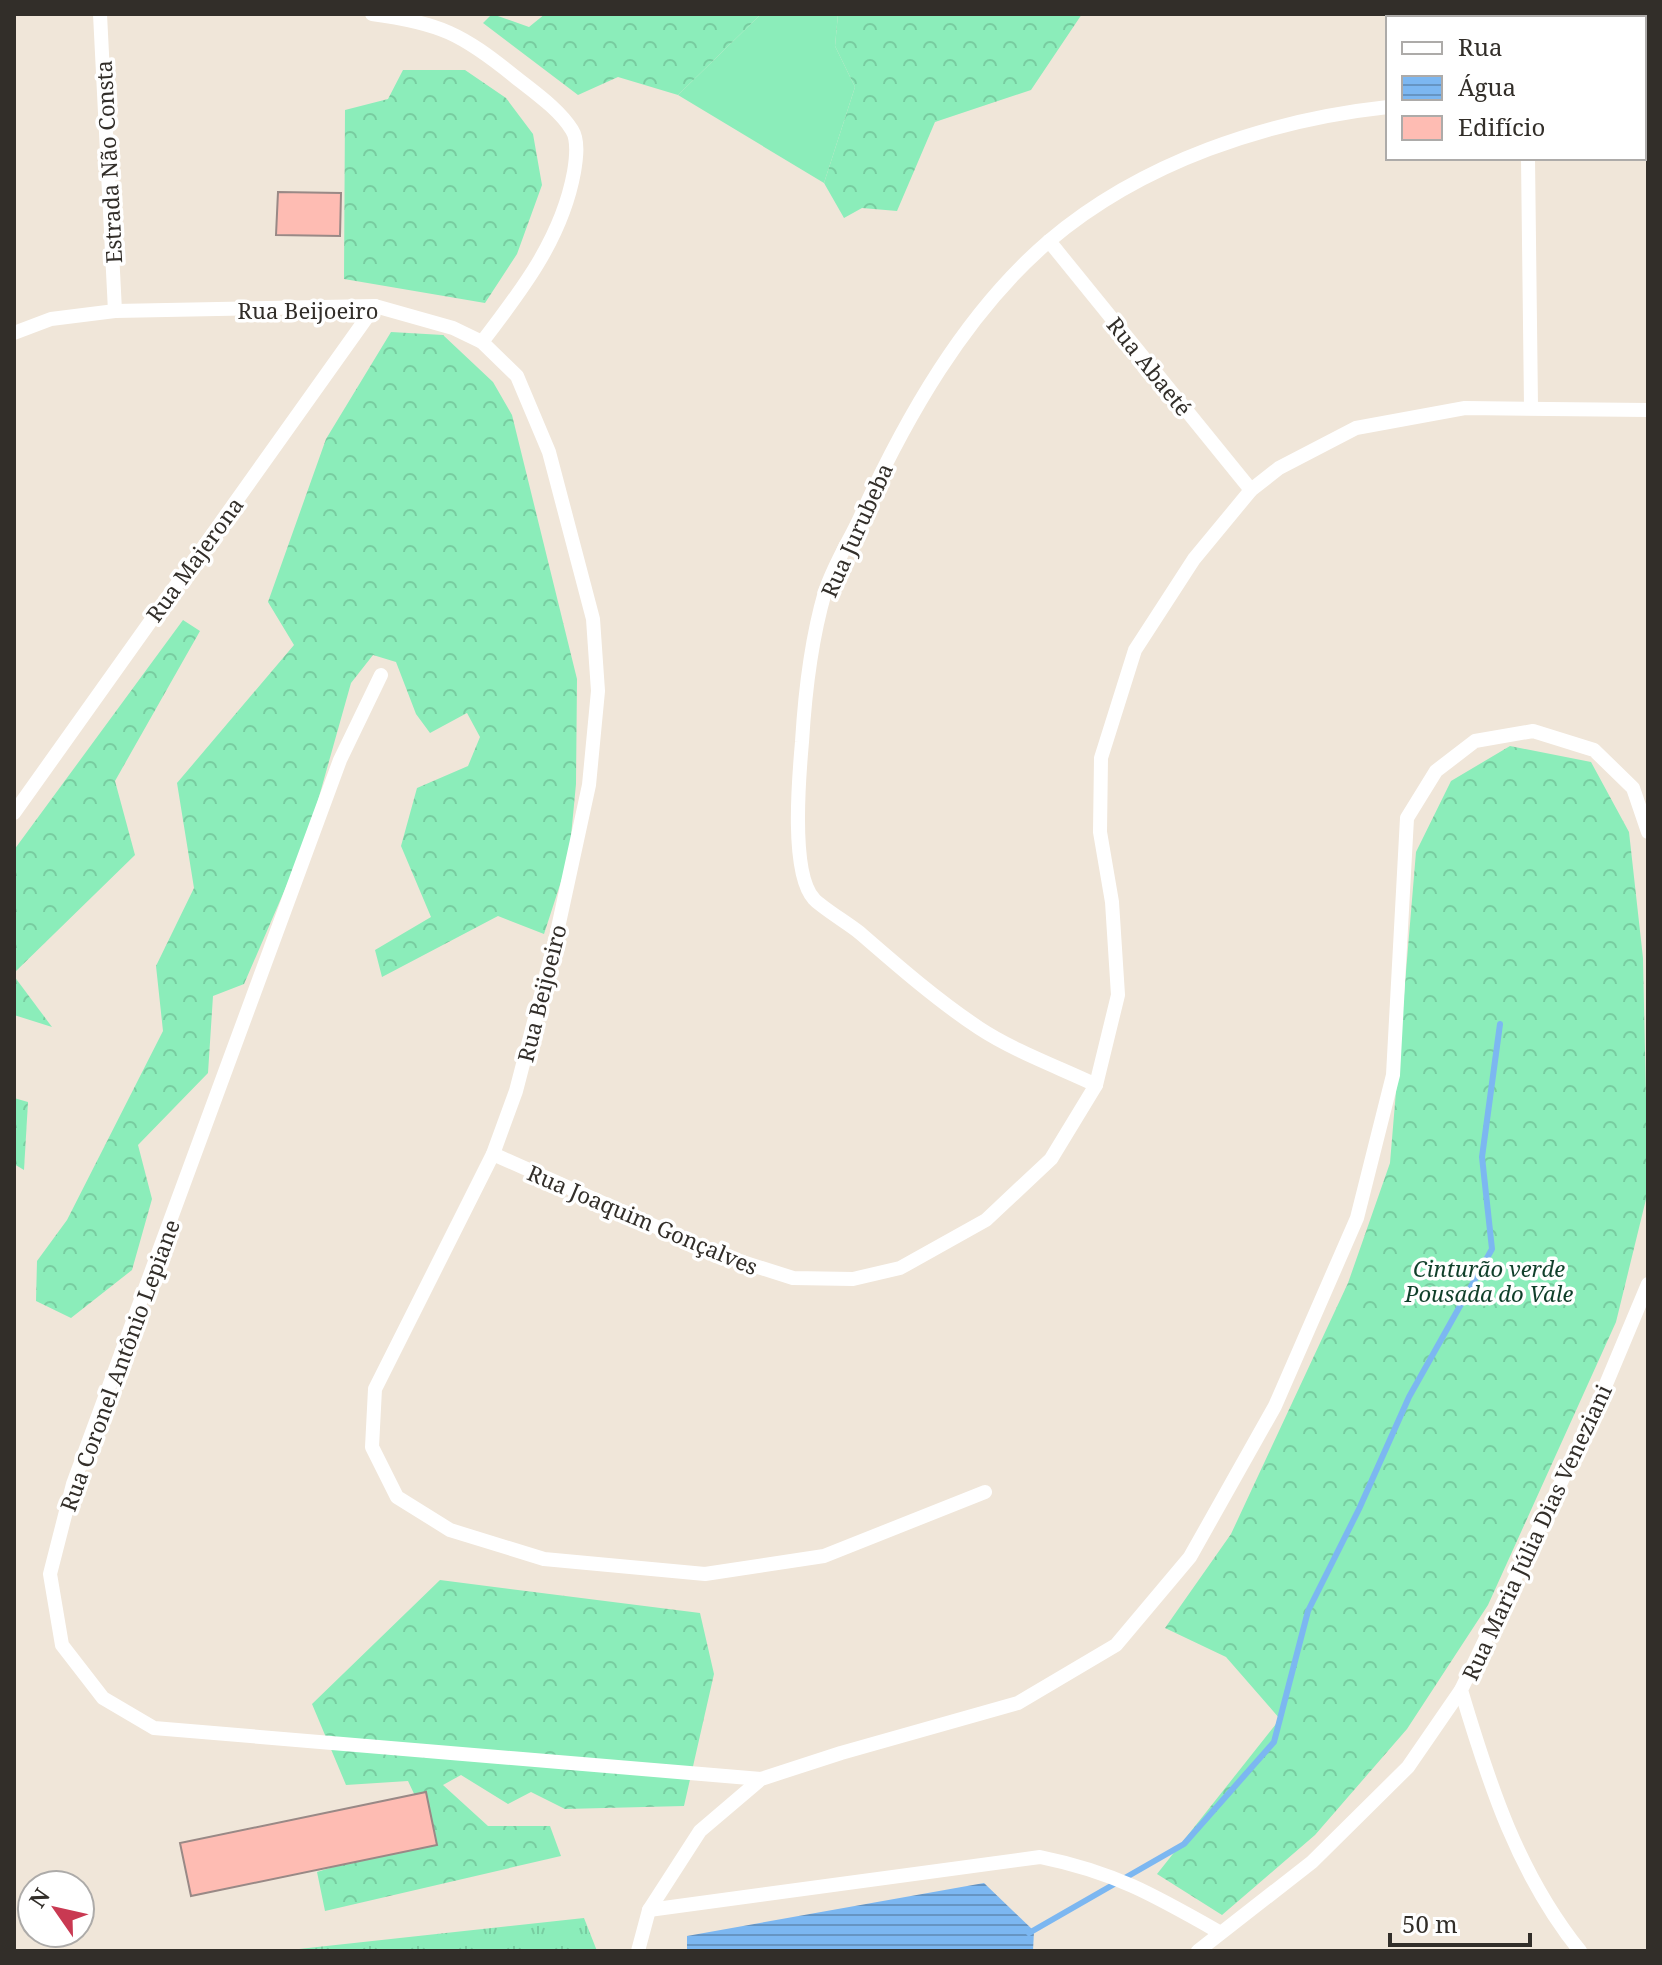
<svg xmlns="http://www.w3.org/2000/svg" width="1662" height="1965" viewBox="0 0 1662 1965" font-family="'Noto Serif',serif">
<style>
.grass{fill:#8bedba}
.forest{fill:url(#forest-crowns)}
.park{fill:url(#park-tufts)}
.water{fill:url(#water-rules)}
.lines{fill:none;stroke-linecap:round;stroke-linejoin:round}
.stream{stroke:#7cb7f1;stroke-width:6}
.building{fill:#febcb3;stroke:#998986;stroke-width:2}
.minor{stroke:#fff;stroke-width:14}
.labels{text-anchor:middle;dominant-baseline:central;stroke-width:7;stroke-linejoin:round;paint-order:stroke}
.street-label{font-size:22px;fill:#322e29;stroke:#fff}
.park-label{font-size:22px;font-style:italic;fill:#103f2a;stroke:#fff}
</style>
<defs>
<pattern id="forest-crowns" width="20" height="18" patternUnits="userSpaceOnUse" patternTransform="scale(2)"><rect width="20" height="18" fill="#8bedba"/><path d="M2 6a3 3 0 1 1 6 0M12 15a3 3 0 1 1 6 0" fill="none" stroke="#78cca0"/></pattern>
<pattern id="park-tufts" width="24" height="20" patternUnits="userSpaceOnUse" patternTransform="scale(2)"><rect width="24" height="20" fill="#8bedba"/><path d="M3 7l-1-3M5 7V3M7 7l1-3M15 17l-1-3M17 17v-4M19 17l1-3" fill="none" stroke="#78cca0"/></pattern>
<pattern id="water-rules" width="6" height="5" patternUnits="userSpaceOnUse" patternTransform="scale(2)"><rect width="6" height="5" fill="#7cb7f1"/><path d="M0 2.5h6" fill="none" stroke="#6695c3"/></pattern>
</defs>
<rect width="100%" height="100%" fill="#f0e6d9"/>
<path class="grass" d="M761 14H838L835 46 855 87 824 183 678 95Z"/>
<g class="forest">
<path d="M492 14 529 27 545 14H761L678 95 618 77 578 95 483 23Z"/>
<path d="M838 14H1082L1031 90 935 122 897 211 862 208 844 218 824 183 855 87 835 46Z"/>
<path d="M1578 14H1648V61H1644V18H1582Z"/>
<path d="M403 70H465L506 98 533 134 542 185 517 254 485 303 344 279 345 110 388 99Z"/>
<path d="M391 332 443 335 493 382 512 415 577 679 576 784 569 857 544 934 498 916 382 977 375 950 431 917 401 846 417 788 468 766 480 737 467 713 430 733 416 714 396 662 373 655 351 683 308 836 244 984 213 996 208 1073 138 1145 152 1199 132 1270 71 1318 36 1301 37 1261 67 1220 163 1031 156 966 194 888 177 783 294 645 268 602 326 439Z"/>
<path d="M183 620 200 631 115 781 135 855 14 973V850Z"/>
<path d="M1510 746 1591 762 1629 832 1643 958 1648 1191 1616 1322 1488 1605 1407 1729 1315 1835 1222 1915 1157 1874 1280 1719 1226 1657 1165 1628 1231 1534 1348 1283 1390 1163 1416 852 1451 781Z"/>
<path d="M14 976 52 1027 14 1015Z"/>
<path d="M14 1098 28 1102 24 1170 14 1164Z"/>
<path d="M440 1580 700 1613 714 1674 684 1806 565 1809 531 1792 508 1804 461 1775 443 1785 488 1826H550L561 1856 325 1911 317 1872 434 1836 408 1781 346 1785 312 1704Z"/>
</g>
<path class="park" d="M584 1918 597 1951 299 1949Z"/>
<path class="water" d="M984 1883 1034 1931 1033 1951H687V1936Z"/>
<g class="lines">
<path class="stream" d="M1029 1933 1184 1844 1274 1742 1308 1611 1359 1509 1409 1397 1492 1249 1482 1157 1500 1024"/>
</g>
<g class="building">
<path d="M278 192 341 193 340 236 276 235Z"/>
<path d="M426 1792 437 1845 191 1896 180 1843Z"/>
</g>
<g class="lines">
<g class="minor">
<path d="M100 14 115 311"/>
<path d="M372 14C440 23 462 34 514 76 534 92 559 109 572 130 579 141 576 160 574 172 562 238 522 290 482 342"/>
<path d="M1522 14 1523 18"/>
<path d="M1644 93H1648"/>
<path d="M1528 158 1531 406"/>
<path d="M1049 241 1251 490"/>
<path d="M14 333 51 319 115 311 375 306 453 328 482 342 517 376 549 452 593 619 598 691 589 785 556 937 516 1091 493 1154 375 1389 372 1447 397 1497 450 1530 544 1559 705 1574 824 1556 985 1492"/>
<path d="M381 675 340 760 73 1484 50 1574 62 1645 103 1698 154 1728 761 1779"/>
<path d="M14 813 375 306"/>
<path d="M1096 1085C1058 1067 1014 1051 979 1028 937 1000 898 966 860 933 849 924 821 907 814 899 790 873 799 776 802 742 805 692 811 640 825 592 833 567 848 543 859 520 905 419 964 314 1049 241 1142 162 1268 120 1388 107"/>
<path d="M493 1154 717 1254 793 1278 853 1279 900 1268 986 1220 1051 1159 1096 1085 1118 995 1112 902 1100 832 1101 758 1135 650 1194 559 1251 490 1279 468 1356 428 1465 408 1648 410"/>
<path d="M649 1910 1040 1857C1114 1872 1154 1895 1219 1932"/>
<path d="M638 1951 649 1910 700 1831 761 1779 841 1753 1018 1703 1116 1645 1190 1557 1275 1406 1357 1218 1393 1075 1407 818 1436 771 1475 741 1533 731 1594 750 1633 788 1648 832"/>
<path d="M1198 1951 1312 1862 1408 1767 1461 1690"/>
<path d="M1580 1951C1518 1874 1489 1784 1461 1690L1591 1420 1648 1284"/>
</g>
</g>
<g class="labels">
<g class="street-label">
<text transform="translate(108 162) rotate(-93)">Estrada Não Consta</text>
<text x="308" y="310">Rua Beijoeiro</text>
<text transform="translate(1150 366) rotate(51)">Rua Abaeté</text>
<text transform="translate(856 530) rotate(-66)">Rua Jurubeba</text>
<text transform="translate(194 559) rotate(-54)">Rua Majerona</text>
<text transform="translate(541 993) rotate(-76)">Rua Beijoeiro</text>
<text transform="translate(643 1219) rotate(23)">Rua Joaquim Gonçalves</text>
<text transform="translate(119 1365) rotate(-70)">Rua Coronel Antônio Lepiane</text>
<text transform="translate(1536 1532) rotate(-65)">Rua Maria Júlia Dias Veneziani</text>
</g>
<g class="park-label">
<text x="1489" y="1268">Cinturão verde<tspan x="1489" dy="25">Pousada do Vale</tspan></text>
</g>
</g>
<rect width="1662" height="1965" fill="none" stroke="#322e29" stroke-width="32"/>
<rect x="1386" y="16" width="260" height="144" fill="#ffffff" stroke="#adaba9" stroke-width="2"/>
<rect x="1402" y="42" width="40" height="12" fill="#ffffff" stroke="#adaba9" stroke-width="2"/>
<text x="1458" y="56" font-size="24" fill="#322e29">Rua</text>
<rect x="1402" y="76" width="40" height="24" fill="url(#water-rules)" stroke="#adaba9" stroke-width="2"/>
<text x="1458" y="96" font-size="24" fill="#322e29">Água</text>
<rect x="1402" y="116" width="40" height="24" fill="#febcb3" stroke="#adaba9" stroke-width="2"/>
<text x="1458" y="136" font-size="24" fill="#322e29">Edifício</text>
<g transform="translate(56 1909) rotate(304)"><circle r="38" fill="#ffffff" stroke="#adaba9" stroke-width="2"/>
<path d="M0-6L14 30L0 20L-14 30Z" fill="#c93952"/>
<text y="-12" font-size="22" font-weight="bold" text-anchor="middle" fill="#322e29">N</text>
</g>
<path d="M1390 1933v12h140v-12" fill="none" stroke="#322e29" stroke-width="4"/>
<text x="1402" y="1933" font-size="24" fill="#322e29" stroke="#ffffff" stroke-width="6" paint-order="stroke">50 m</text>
</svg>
